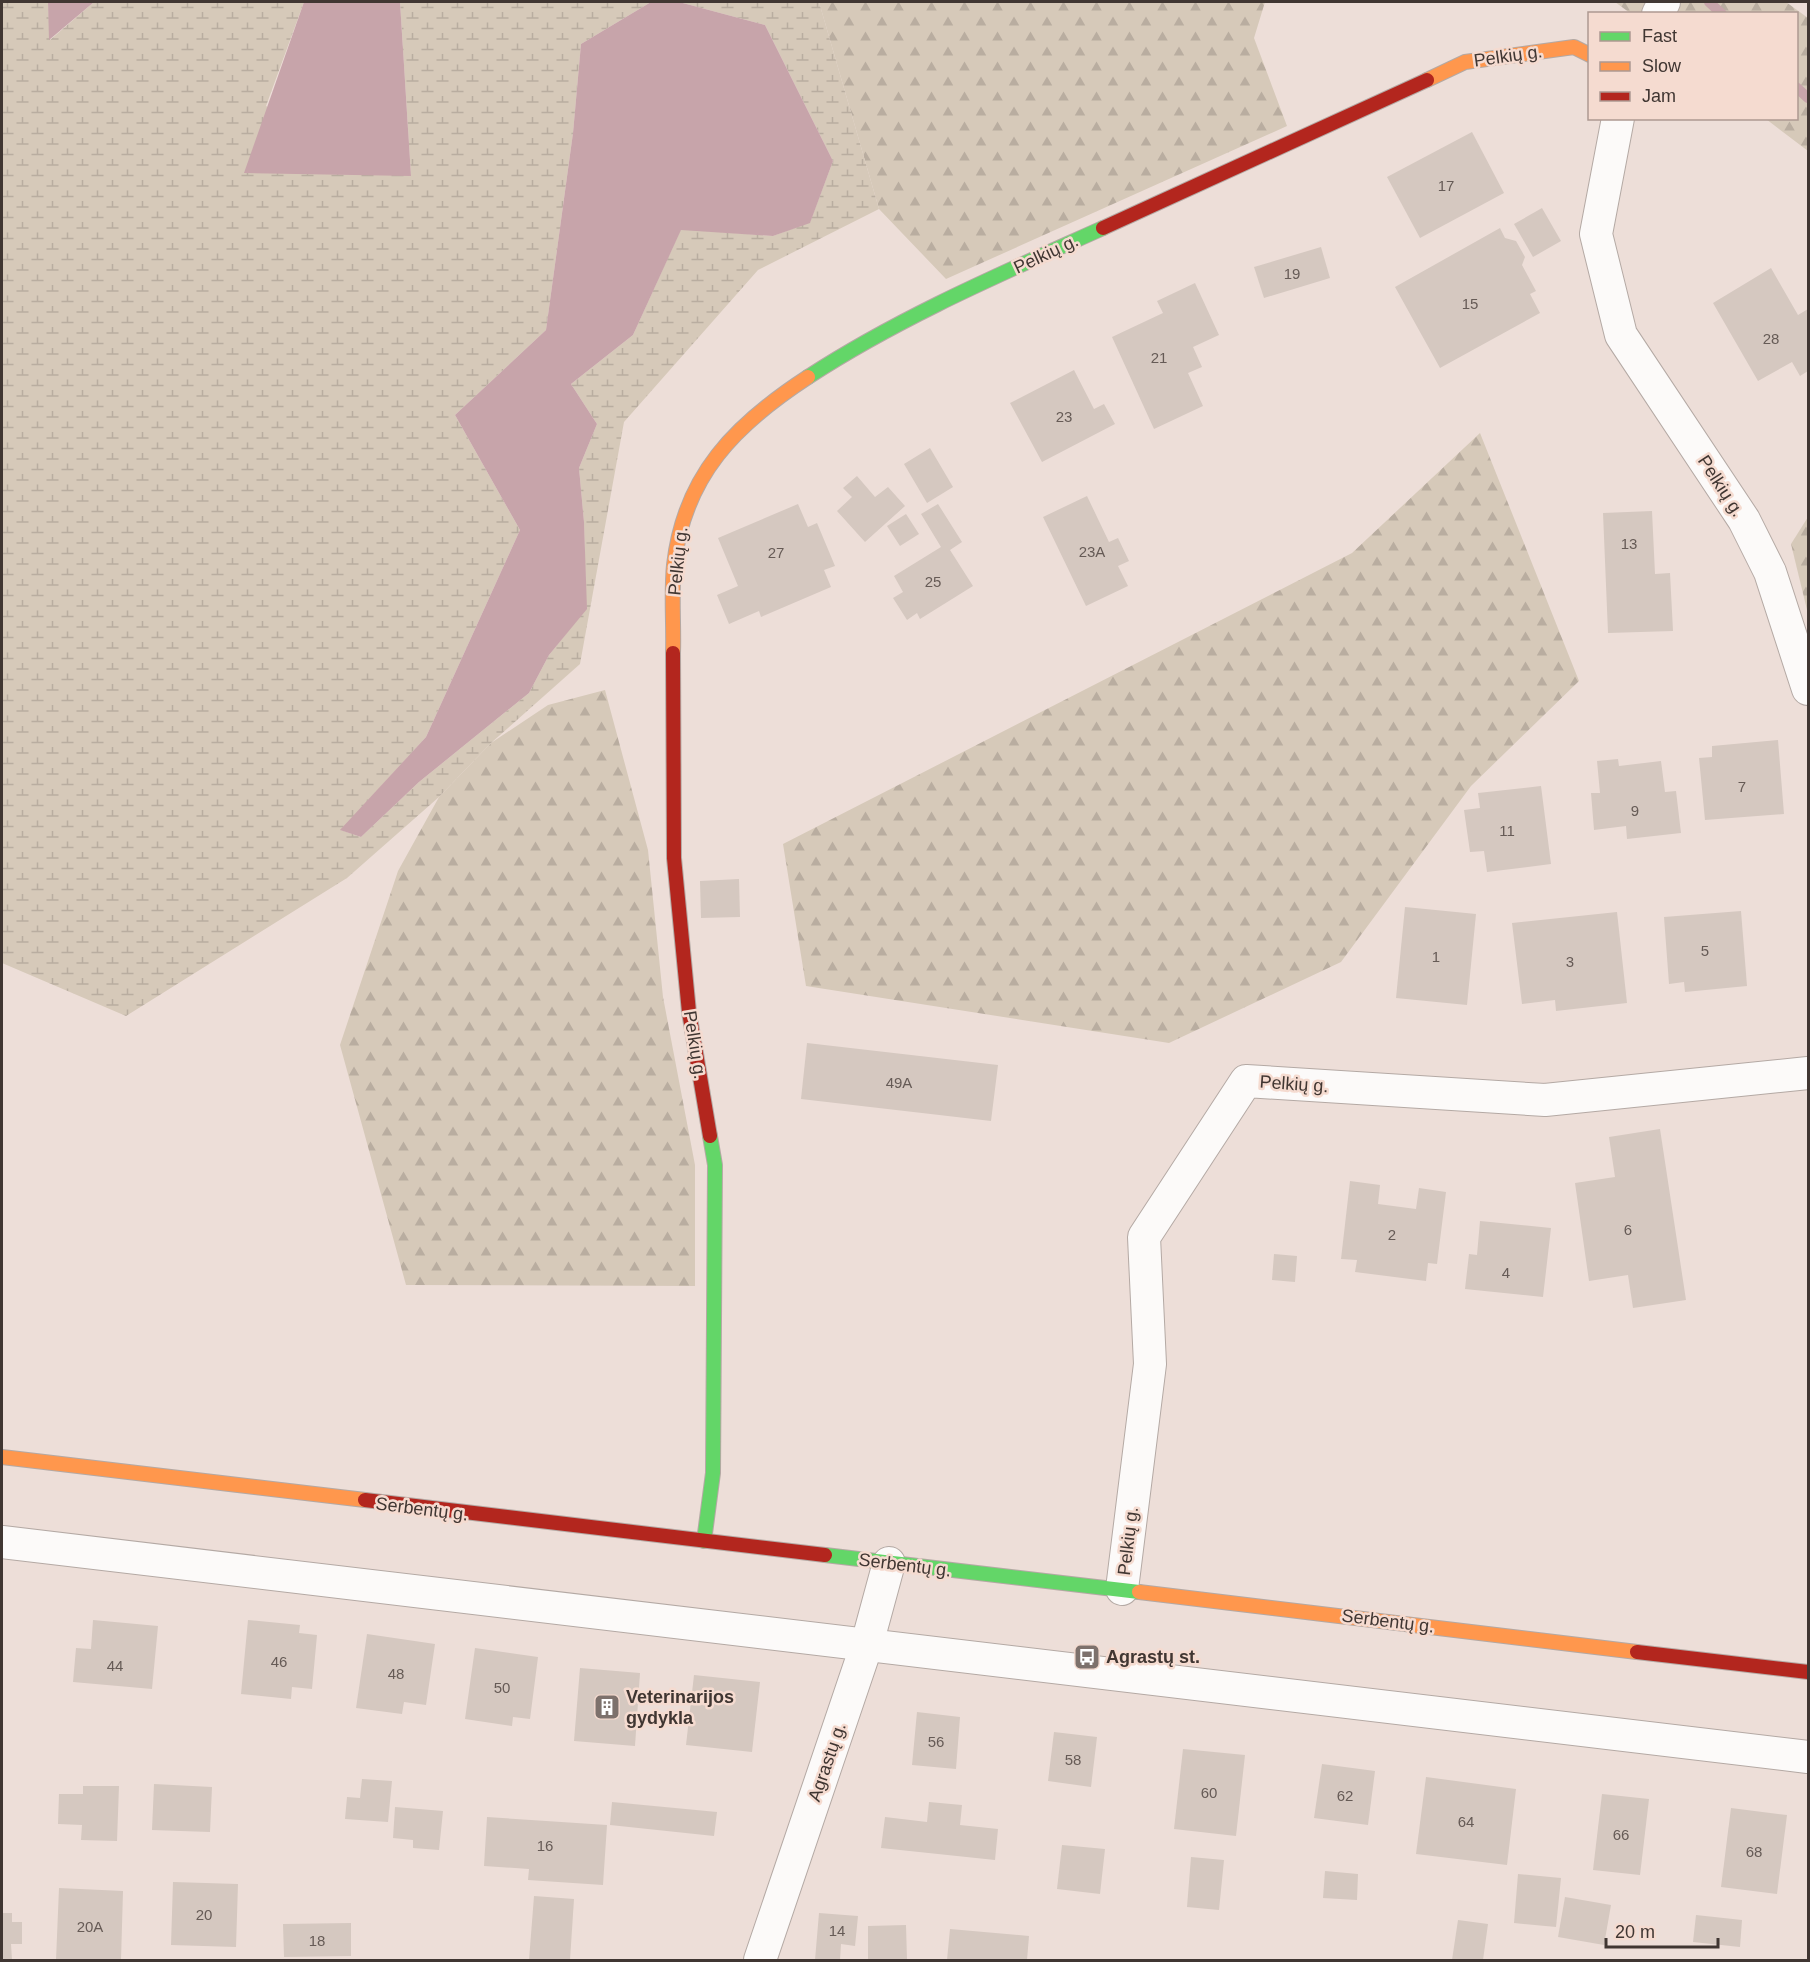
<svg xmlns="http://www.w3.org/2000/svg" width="1810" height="1962" viewBox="0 0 1810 1962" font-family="Helvetica,sans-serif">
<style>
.forest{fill:url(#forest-firs)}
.wetland{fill:url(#wetland-marsh)}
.water{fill:#c7a4aa}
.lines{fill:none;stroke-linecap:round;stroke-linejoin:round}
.stream{stroke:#c7a4aa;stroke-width:10}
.building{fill:#d5c8c0}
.street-casing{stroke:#b4a9a4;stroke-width:34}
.fast-casing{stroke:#b4a9a4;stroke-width:16}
.slow-casing{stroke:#b4a9a4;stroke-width:16}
.jam-casing{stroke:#b4a9a4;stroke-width:16}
.street{stroke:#fcfaf9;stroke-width:32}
.fast{stroke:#63d668;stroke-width:14}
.slow{stroke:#ff974d;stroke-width:14}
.jam{stroke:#b3261e;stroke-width:14}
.labels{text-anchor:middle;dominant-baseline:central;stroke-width:5;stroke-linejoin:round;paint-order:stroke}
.number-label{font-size:15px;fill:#665b56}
.street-label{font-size:18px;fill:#403632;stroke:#f5dbd0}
.poi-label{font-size:18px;font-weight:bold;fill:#403632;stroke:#f5dbd0;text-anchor:start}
</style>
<defs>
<pattern id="forest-firs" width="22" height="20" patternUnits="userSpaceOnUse" patternTransform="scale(1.5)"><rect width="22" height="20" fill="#d6c9b9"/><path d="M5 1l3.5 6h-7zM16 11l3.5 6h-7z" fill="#b9ada0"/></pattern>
<pattern id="wetland-marsh" width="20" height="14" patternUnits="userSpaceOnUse" patternTransform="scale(1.5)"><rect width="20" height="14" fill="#d6c9b9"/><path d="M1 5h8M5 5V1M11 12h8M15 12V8" fill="none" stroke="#b9ada0"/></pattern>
</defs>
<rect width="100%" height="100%" fill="#edded8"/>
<g class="forest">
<path d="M819 2H1265L1254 38 1287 126 946 279 879 209Z"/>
<path d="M1615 2H1786L1808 18V151L1766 119 1796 118V14L1630 13Z"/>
<path d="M1480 433 1579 681 1471 786 1341 962 1169 1043 806 986 783 844 1352 553Z"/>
<path d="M1808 517V614L1791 544Z"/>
<path d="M605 690 648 850 663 997 695 1165V1286L406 1285 340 1045 398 871 439 797 491 743 548 705Z"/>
</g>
<path class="wetland" d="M2 2H48L50 40 94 2H304L266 106 411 176 400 2H651L581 44 573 133 546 330 455 415 520 530 426 737 341 830 361 837 419 782 529 693 549 655 586 609 584 522 579 468 597 424 571 384 633 335 681 229 773 236 810 222 833 161 765 25 679 2H819L879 209 758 270 624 422 580 664 491 743 439 797 347 878 126 1016 2 963Z"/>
<g class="water">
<path d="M48 2H94L49 40Z"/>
<path d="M304 2H400L411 176 244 173Z"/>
<path d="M651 2H679L765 25 833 161 810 223 773 236 681 230 633 335 571 384 597 424 579 468 584 522 587 609 549 655 529 693 419 782 361 837 340 830 426 737 520 530 455 415 546 330 573 133 581 44Z"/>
</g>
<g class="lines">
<g class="stream">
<path d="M1709 2 1722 14"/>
<path d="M1796 87 1808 98"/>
</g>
</g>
<g class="building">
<path d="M1472 132 1504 193 1420 238 1387 177Z"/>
<path d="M1542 208 1561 241 1533 257 1514 224Z"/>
<path d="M1500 228 1505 238 1516 241 1525 257 1522 265 1536 291 1530 294 1540 313 1440 368 1395 287Z"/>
<path d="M1321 247 1330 278 1264 298 1254 267Z"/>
<path d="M1771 268 1798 315 1808 309V371L1800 376 1792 362 1758 381 1713 303Z"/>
<path d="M1195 283 1219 335 1193 347 1202 367 1188 373 1203 406 1154 429 1112 337 1163 313 1157 301Z"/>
<path d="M1074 370 1094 409 1104 404 1115 424 1042 462 1010 403Z"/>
<path d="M930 448 953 487 927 503 904 464Z"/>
<path d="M857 476 875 497 888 487 905 506 865 542 837 511 852 497 843 488Z"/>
<path d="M1087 496 1109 542 1118 538 1129 561 1118 566 1128 586 1086 606 1043 517Z"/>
<path d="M798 504 808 527 817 523 835 566 824 570 831 587 761 617 759 611 729 624 717 595 738 586 718 538Z"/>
<path d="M938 504 962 542 950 550 973 586 920 619 917 613 907 620 893 598 903 592 894 576 941 547 921 514Z"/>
<path d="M1652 511 1655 574 1670 573 1673 631 1608 633 1603 513Z"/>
<path d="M906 514 919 534 900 546 887 526Z"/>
<path d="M1778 740 1784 814 1705 820 1699 758 1712 757V746Z"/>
<path d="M1618 759 1619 766 1661 761 1665 792 1676 791 1681 833 1627 839 1626 826 1594 830 1591 793H1600L1597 761Z"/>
<path d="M1541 786 1551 864 1487 872 1484 851 1470 852 1464 810 1480 808 1478 793Z"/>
<path d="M739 879 740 917 701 918 700 881Z"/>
<path d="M1405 907 1476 914 1467 1005 1396 998Z"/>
<path d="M1741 911 1747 986 1685 992 1684 982 1669 984 1664 917Z"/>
<path d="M1617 912 1627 1003 1556 1011 1555 1000 1522 1004 1512 923Z"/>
<path d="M807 1043 998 1065 991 1121 801 1099Z"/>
<path d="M1660 1129 1686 1300 1633 1308 1628 1275 1589 1281 1575 1183 1615 1177 1609 1137Z"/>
<path d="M1350 1181 1380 1185 1378 1204 1416 1209 1419 1188 1446 1192 1437 1264 1428 1263 1426 1281 1355 1272 1357 1260 1341 1259Z"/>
<path d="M1480 1221 1551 1228 1543 1297 1465 1289 1469 1254 1477 1255Z"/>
<path d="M1274 1254 1297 1256 1295 1282 1272 1280Z"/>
<path d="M93 1620 158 1626 152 1689 73 1682 76 1648 91 1649Z"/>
<path d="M248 1620 300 1625 299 1633 317 1635 312 1689 292 1687 291 1699 241 1694Z"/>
<path d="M367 1634 435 1644 426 1705 404 1702 402 1714 356 1708Z"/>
<path d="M475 1648 538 1657 530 1719 513 1717 512 1726 465 1719Z"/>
<path d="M580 1668 640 1673 635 1746 574 1741Z"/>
<path d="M694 1675 760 1682 752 1752 686 1745Z"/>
<path d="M917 1712 960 1717 956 1769 912 1765Z"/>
<path d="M1054 1732 1097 1737 1091 1787 1048 1781Z"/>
<path d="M1183 1749 1245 1755 1236 1836 1174 1829Z"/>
<path d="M1322 1764 1375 1771 1368 1825 1314 1818Z"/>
<path d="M1426 1777 1516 1789 1507 1865 1416 1854Z"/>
<path d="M362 1779 392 1781 388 1822 345 1819 347 1797 360 1798Z"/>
<path d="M154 1784 212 1787 210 1832 152 1830Z"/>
<path d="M83 1786H119L117 1841 81 1840 82 1825 58 1824 59 1794H83Z"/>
<path d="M1602 1794 1649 1799 1640 1875 1593 1870Z"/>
<path d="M612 1802 717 1812 714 1836 610 1825Z"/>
<path d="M929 1802 962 1805 960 1825 998 1829 995 1860 881 1848 885 1817 927 1822Z"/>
<path d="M395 1807 443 1811 439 1850 413 1848V1840L393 1838Z"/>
<path d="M1731 1808 1787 1815 1777 1894 1721 1887Z"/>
<path d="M487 1817 607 1825 603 1885 528 1880 529 1869 484 1866Z"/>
<path d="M1062 1845 1105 1849 1100 1894 1057 1889Z"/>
<path d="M1191 1857 1224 1860 1219 1910 1187 1907Z"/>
<path d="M1325 1871 1358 1874 1357 1900 1323 1898Z"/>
<path d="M1518 1874 1561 1878 1556 1927 1514 1923Z"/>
<path d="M173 1882 238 1884 236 1947 171 1945Z"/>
<path d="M59 1888 123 1891 121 1960H56Z"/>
<path d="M534 1896 574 1899 570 1960H529Z"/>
<path d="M1565 1897 1611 1905 1604 1945 1558 1937Z"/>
<path d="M2 1913H12V1922H22V1944H11L12 1960H2Z"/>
<path d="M819 1913 858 1916 855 1946 841 1944 840 1960H815Z"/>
<path d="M1696 1915 1742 1920 1740 1947 1693 1942Z"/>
<path d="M1458 1920 1488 1924 1483 1960H1452Z"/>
<path d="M351 1923V1956L284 1957 283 1924Z"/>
<path d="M906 1925 907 1960H868V1926Z"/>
<path d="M950 1929 1029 1936 1027 1960H947Z"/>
</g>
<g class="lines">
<g class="street-casing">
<g id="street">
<path d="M1658 14 1664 2"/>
<path d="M1618 118 1596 234 1621 335 1744 520 1770 572 1808 689"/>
<path d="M2 1542 1808 1757"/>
<path d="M1122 1589 1150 1364 1144 1237 1246 1081 1545 1100 1808 1073"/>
<path d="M760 1960 867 1644 889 1563"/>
</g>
</g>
<g class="fast-casing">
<g id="fast">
<path d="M808 377C900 317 1003 273 1103 228"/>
<path d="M704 1541 713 1473 715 1165 710 1136"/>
<path d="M825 1555 1139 1592"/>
</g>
</g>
<g class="slow-casing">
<g id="slow">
<path d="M1427 80 1465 62 1574 47 1590 55"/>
<path d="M673 653C674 624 671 594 674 565 684 475 736 424 808 377"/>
<path d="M2 1457 365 1500"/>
<path d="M1139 1592 1637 1652"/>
</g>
</g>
<g class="jam-casing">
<g id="jam">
<path d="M1103 228 1427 80"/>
<path d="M673 653 674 858 689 1012 710 1136"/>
<path d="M365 1500 825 1555"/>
<path d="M1637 1652 1808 1672"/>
</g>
</g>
<use href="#street" class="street"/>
<use href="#fast" class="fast"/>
<use href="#slow" class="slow"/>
<use href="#jam" class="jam"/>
</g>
<defs>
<g id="bus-square" transform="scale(1.35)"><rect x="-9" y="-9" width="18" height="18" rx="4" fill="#7d716c" stroke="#f5dbd0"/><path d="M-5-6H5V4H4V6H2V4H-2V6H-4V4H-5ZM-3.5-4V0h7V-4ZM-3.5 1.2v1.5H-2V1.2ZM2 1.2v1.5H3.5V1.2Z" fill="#fff"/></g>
<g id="building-square" transform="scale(1.35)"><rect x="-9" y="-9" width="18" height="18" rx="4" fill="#7d716c" stroke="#f5dbd0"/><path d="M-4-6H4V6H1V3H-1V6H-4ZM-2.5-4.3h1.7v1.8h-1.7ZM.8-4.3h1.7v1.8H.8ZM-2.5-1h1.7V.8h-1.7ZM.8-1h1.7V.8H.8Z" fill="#fff"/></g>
</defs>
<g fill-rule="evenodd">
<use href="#bus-square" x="1087" y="1657"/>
<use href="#building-square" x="607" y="1707"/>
</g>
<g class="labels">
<g class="number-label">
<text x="1446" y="185">17</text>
<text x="1292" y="273">19</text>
<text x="1470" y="303">15</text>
<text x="1771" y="338">28</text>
<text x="1159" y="357">21</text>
<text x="1064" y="416">23</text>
<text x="1629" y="543">13</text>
<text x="1092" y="551">23A</text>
<text x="776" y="552">27</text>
<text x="933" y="581">25</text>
<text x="1742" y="786">7</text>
<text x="1635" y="810">9</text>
<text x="1507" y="830">11</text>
<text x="1705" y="950">5</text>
<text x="1436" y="956">1</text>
<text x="1570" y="961">3</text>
<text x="899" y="1082">49A</text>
<text x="1628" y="1229">6</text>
<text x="1392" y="1234">2</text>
<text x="1506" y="1272">4</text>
<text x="279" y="1661">46</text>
<text x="115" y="1665">44</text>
<text x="396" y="1673">48</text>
<text x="502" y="1687">50</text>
<text x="936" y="1741">56</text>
<text x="1073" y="1759">58</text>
<text x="1209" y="1792">60</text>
<text x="1345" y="1795">62</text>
<text x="1466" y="1821">64</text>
<text x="1621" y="1834">66</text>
<text x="545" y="1845">16</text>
<text x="1754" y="1851">68</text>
<text x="204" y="1914">20</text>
<text x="90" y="1926">20A</text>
<text x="837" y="1930">14</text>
<text x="317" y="1940">18</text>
</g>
<g class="street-label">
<text transform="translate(1508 56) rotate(-8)">Pelkių g.</text>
<text transform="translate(1046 254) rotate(-25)">Pelkių g.</text>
<text transform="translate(1721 486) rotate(57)">Pelkių g.</text>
<text transform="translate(678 561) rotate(-84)">Pelkių g.</text>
<text transform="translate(695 1045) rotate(81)">Pelkių g.</text>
<text transform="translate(1294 1084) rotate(4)">Pelkių g.</text>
<text transform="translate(422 1509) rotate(7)">Serbentų g.</text>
<text transform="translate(1128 1541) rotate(-83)">Pelkių g.</text>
<text transform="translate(905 1565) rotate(7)">Serbentų g.</text>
<text transform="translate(1388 1621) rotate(7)">Serbentų g.</text>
<text transform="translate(827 1762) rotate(-71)">Agrastų g.</text>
</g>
<g class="poi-label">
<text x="1106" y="1657">Agrastų st.</text>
<text x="626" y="1697">Veterinarijos<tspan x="626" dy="21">gydykla</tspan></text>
</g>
</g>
<rect width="1810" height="1962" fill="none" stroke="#403632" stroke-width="6"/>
<rect x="1588" y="12" width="210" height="108" fill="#f5dbd0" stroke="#ad9991" stroke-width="1.5"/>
<rect x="1600" y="32" width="30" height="9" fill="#63d668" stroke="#ad9991" stroke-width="1.5"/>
<text x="1642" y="42" font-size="18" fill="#403632">Fast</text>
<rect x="1600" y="62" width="30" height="9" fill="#ff974d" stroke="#ad9991" stroke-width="1.5"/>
<text x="1642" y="72" font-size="18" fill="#403632">Slow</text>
<rect x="1600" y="92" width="30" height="9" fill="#b3261e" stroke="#ad9991" stroke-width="1.5"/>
<text x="1642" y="102" font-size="18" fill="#403632">Jam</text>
<path d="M1606 1938v9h112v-9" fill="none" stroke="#403632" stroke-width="3"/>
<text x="1615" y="1938" font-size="18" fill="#403632" stroke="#f5dbd0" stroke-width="4.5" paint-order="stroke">20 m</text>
</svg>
